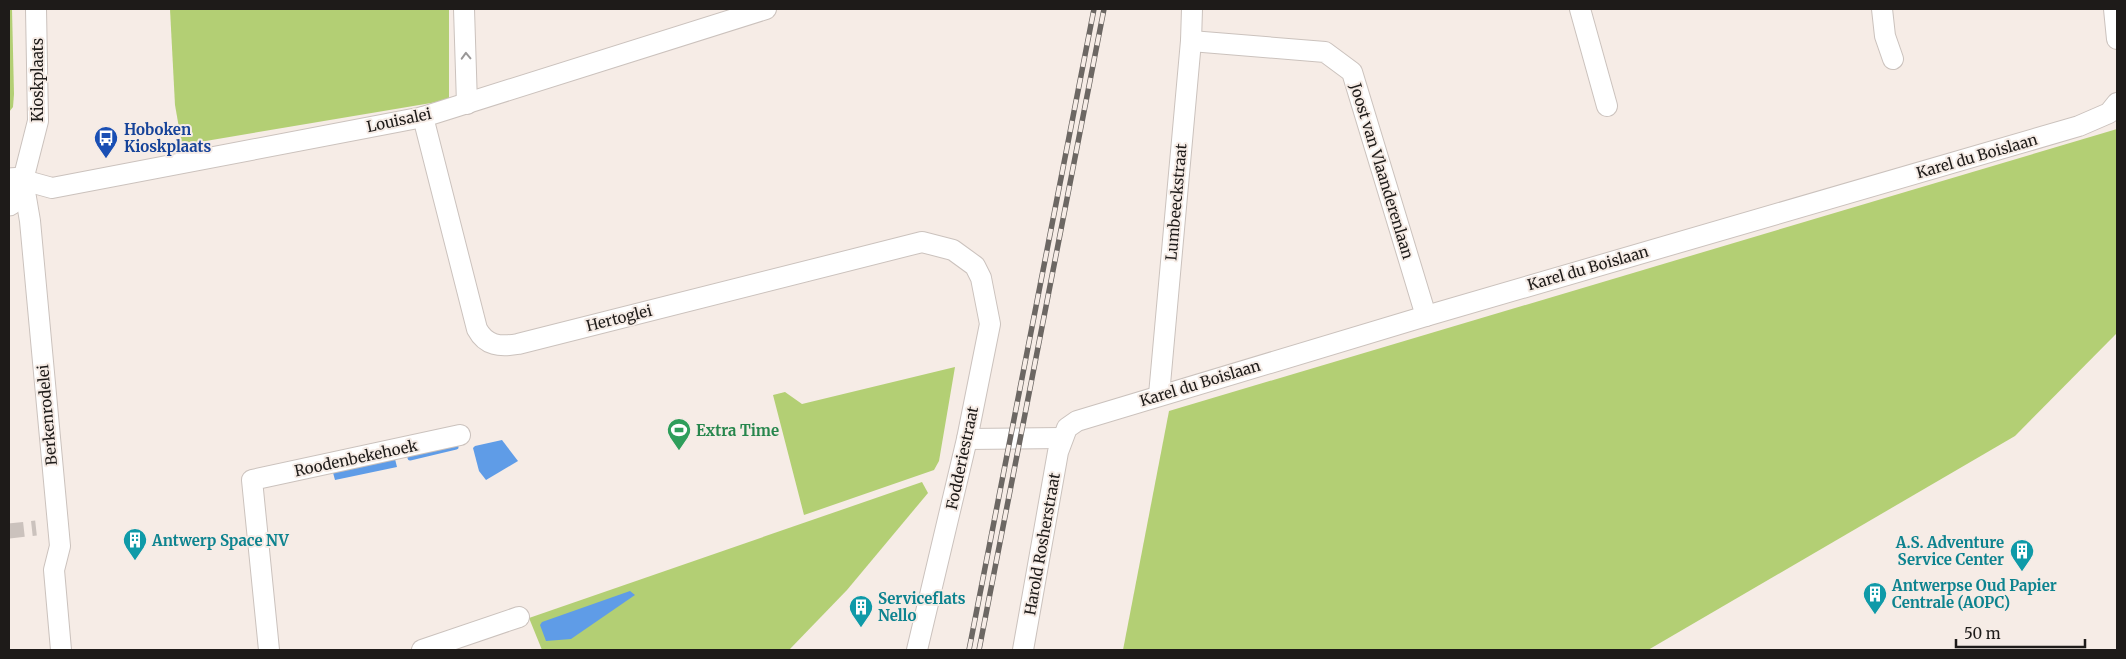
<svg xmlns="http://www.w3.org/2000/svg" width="2126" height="659" viewBox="0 0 2126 659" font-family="Merriweather,serif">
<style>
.green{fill:#b3cf74}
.water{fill:#5f9ce7}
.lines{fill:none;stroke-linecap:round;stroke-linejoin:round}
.stream{stroke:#5f9ce7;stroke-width:5}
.pedestrian-tunnel{stroke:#cbc2bd;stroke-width:15;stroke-dasharray:15 8;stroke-linecap:butt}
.minor-casing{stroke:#cbc2bd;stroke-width:22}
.tertiary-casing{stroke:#cbc2bd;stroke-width:27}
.minor{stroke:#fff;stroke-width:20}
.tertiary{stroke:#fff;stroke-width:25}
.rail-casing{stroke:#6c6763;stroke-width:5.5}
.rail{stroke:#f6ece6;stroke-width:4;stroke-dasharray:11;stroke-linecap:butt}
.oneway{stroke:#9a9898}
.labels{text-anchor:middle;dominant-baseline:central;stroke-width:4;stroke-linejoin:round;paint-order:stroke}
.street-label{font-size:15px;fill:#1e1b19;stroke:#f6ece6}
.transit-label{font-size:15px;font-weight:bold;fill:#164399;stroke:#f6ece6;text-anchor:start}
.leisure-label{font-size:15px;font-weight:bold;fill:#27864d;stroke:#f6ece6;text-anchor:start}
.culture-label{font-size:15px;font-weight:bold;fill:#0d838f;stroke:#f6ece6;text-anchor:start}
</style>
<rect width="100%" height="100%" fill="#f6ece6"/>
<g class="green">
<path d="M9 9H12L14 94 13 107 9 112Z"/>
<path d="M170 9H449V100L182 145 175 105Z"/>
<path d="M2117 129V333L2015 436 1648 650H1123L1169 411Z"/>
<path d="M955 367 939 461 934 470 804 515 773 395 785 392 802 404Z"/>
<path d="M922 482 928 493 847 590 789 650H542L529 618Z"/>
</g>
<g class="water">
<path d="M502 440 518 461 486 480 479 471 473 448 475 446Z"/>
<path d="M394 455 397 467 335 480 332 469Z"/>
<path d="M630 591 635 595 571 639 546 641 540 625 542 622Z"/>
</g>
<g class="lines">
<path class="stream" d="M410 458 456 447"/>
<path class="pedestrian-tunnel" d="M9 531 36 528"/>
<g class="minor-casing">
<g id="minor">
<path d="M36 9 38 121 23 180 30 221 60 546 54 570 61 650"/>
<path d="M464 9 467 104"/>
<path d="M1580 9 1607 106"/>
<path d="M1882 9 1885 36 1893 59"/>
<path d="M2114 9 2117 39"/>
<path d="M1191 41 1325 52 1352 72 1426 316"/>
<path d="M423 117 477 329C486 346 500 347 518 344L922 242 953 250 975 266 981 278 990 324 967 439 917 650"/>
<path d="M23 180 52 188 423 117 766 9"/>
<path d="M1159 395 1191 41 1192 9"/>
<path d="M967 439 1062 438"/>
<path d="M269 650 252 480 460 435"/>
<path d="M422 650 519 617"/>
<path d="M1023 650 1058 452 1067 428 1077 421 1426 316 2079 126 2109 113 2117 103"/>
</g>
</g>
<g class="tertiary-casing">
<path id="tertiary" d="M9 181 23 180 20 194 9 203"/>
</g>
<use href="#minor" class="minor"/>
<use href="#tertiary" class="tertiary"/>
<g class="rail-casing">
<g id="rail">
<path d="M969 650 1094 9"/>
<path d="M979 650 1104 9"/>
</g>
</g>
<use href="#rail" class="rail"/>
</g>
<defs><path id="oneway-chevron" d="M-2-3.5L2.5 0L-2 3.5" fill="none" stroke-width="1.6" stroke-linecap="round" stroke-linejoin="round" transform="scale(1.25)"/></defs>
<use class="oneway" href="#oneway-chevron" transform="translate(466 56) rotate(-92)"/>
<defs>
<g id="bus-pin" transform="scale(1.25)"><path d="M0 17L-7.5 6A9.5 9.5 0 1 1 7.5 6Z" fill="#1a4fb4" stroke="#f6ece6"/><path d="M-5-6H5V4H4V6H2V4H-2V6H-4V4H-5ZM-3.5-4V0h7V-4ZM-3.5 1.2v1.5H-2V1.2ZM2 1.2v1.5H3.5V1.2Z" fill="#fff"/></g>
<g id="stadium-pin" transform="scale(1.25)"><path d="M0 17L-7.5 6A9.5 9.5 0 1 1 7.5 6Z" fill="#2e9e5b" stroke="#f6ece6"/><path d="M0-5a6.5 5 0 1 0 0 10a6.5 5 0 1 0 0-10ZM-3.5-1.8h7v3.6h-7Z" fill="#fff"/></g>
<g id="building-pin" transform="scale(1.25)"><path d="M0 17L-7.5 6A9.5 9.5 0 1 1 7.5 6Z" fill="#0f9aa8" stroke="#f6ece6"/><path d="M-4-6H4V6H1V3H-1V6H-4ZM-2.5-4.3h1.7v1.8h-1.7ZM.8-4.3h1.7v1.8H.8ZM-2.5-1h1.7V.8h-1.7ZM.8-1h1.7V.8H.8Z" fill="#fff"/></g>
</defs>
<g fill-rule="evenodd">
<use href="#bus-pin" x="106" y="138"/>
<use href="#stadium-pin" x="679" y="430"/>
<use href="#building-pin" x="135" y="540"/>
<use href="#building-pin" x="2022" y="551"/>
<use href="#building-pin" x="1875" y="594"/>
<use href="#building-pin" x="861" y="607"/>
</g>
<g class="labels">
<g class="street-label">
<text transform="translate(37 80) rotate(-90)">Kioskplaats</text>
<text transform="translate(399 120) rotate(-12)">Louisalei</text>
<text transform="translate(1977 156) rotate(-16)">Karel du Boislaan</text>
<text transform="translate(1382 171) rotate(73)">Joost van Vlaanderenlaan</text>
<text transform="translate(1176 202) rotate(-85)">Lumbeeckstraat</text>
<text transform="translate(1588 268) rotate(-16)">Karel du Boislaan</text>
<text transform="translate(619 318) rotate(-14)">Hertoglei</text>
<text transform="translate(1200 383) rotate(-17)">Karel du Boislaan</text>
<text transform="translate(47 415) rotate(-95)">Berkenrodelei</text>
<text transform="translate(356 458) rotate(-12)">Roodenbekehoek</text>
<text transform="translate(962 458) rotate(-78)">Fodderiestraat</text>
<text transform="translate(1042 544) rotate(-80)">Harold Rosherstraat</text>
</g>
<g class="transit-label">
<text x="124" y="129">Hoboken<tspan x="124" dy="17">Kioskplaats</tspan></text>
</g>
<g class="leisure-label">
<text x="696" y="430">Extra Time</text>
</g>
<g class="culture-label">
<text x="152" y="540">Antwerp Space NV</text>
<text x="2004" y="542" text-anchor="end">A.S. Adventure<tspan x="2004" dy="17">Service Center</tspan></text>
<text x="1892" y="585">Antwerpse Oud Papier<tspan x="1892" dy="17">Centrale (AOPC)</tspan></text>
<text x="878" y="598">Serviceflats<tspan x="878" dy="17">Nello</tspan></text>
</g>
</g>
<rect width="2126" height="659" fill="none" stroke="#1e1b19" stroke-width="20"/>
<path d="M1956 639v8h129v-8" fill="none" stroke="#1e1b19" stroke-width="2.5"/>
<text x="1964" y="639" font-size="15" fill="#1e1b19" stroke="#f6ece6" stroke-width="4" paint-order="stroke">50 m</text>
</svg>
